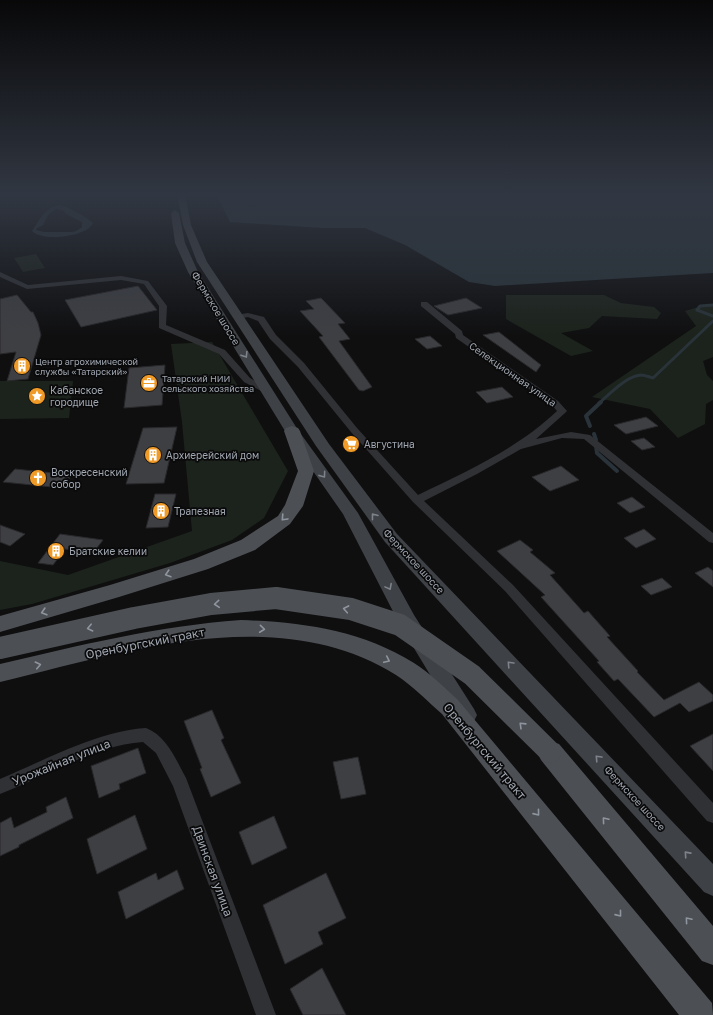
<svg xmlns="http://www.w3.org/2000/svg" width="713" height="1015" viewBox="0 0 713 1015" font-family="'Golos Text',sans-serif">
<style>
.green{fill:#1c231c}
.water{fill:#293339;fill-rule:evenodd}
.lines{fill:none;stroke-linecap:round;stroke-linejoin:round}
.stream-far1{stroke:#293339;stroke-width:3}
.stream{stroke:#293339;stroke-width:4}
.building{fill:#3e3f43;stroke:#29292c}
.street{fill:#303135;fill-rule:evenodd}
.secondary{fill:#3e4145;fill-rule:evenodd}
.primary{fill:#4c4f54;fill-rule:evenodd}
.primary-bridge{stroke:#4c4f54;stroke-width:22}
.oneway{stroke:#7e838b}
.oneway2{stroke:#8f959e}
.labels{text-anchor:middle;dominant-baseline:central;stroke-width:3.5;stroke-linejoin:round;paint-order:stroke}
.far-poi-label{font-size:9px;fill:#a0a7b1;stroke:#0a0a0b;text-anchor:start}
.street-label{font-size:10px;fill:#a0a7b1;stroke:#0a0a0b}
.poi-label{font-size:10px;fill:#a0a7b1;stroke:#0a0a0b;text-anchor:start}
.near-street-label{font-size:12px;fill:#a0a7b1;stroke:#0a0a0b}
</style>
<rect width="100%" height="100%" fill="#0f0f10"/>
<g class="green">
<path d="M36 254 45 268 23 272 14 258Z"/>
<path d="M506 295H604L621 303 654 307 661 313 657 319 602 316 589 328 561 333 593 351 571 356 506 319Z"/>
<path d="M708 304H713V357L703 361 707 375 713 381V400L706 404 705 424 678 438 650 409 592 397 696 326 685 311Z"/>
<path d="M212 342 288 471 264 518 232 540 170 563 32 604 0 610V561L68 575 192 531 182 422 171 344Z"/>
<path d="M0 381H73L69 418 0 419Z"/>
</g>
<g class="water">
<path d="M216 194H713V273L495 286 469 282 405 245 365 228H323L230 222Z"/>
<path d="M60 205C69 207 85 216 93 223 87 237 42 242 32 231 40 220 44 207 60 205ZM56 209 63 210 66 214 82 222V227L76 231 72 232H44L36 230 37 228 43 225 48 215Z"/>
</g>
<g class="lines">
<g class="stream-far1">
<path d="M713 305 700 306 697 310 713 316"/>
<path d="M599 403C610 394 626 376 641 375 645 375 649 377 653 378L713 321"/>
</g>
<g class="stream">
<path d="M590 426 586 416 601 402"/>
<path d="M594 434 596 440"/>
<path d="M596 446 597 453 617 471"/>
</g>
</g>
<g class="building">
<path d="M138 286 157 310 81 327 65 300Z"/>
<path d="M17 295 31 312H33L38 323 41 335 28 379 7 381 16 352 0 354V299Z"/>
<path d="M321 298 345 323 338 324 350 339 339 341 372 387 363 391 359 390 319 337 323 336 300 311 314 309 306 301Z"/>
<path d="M466 298 482 308 448 315 434 306Z"/>
<path d="M499 332 541 365 536 372 483 335Z"/>
<path d="M430 336 442 346 427 349 415 339Z"/>
<path d="M165 365 162 405 124 408 129 368Z"/>
<path d="M502 387 513 397 487 403 476 392Z"/>
<path d="M646 417 658 426 626 434 614 425Z"/>
<path d="M177 427 164 483 126 484 143 428Z"/>
<path d="M644 438 655 447 642 450 631 441Z"/>
<path d="M561 466 579 480 550 491 532 477Z"/>
<path d="M15 469 72 475 62 488 3 482Z"/>
<path d="M155 494H176L168 527 146 528Z"/>
<path d="M632 497 645 507 630 513 617 503Z"/>
<path d="M0 525 25 534 10 546 0 542Z"/>
<path d="M644 529 656 539 636 548 624 538Z"/>
<path d="M60 534 103 540 93 553 65 549 53 565 38 563Z"/>
<path d="M520 540 533 550 530 552 555 573 550 575 584 613 588 611 610 636 607 637 638 671 637 672 664 700 699 682 713 695V701L689 712 680 703 654 717 618 679 614 681 597 662 599 661 541 597 545 595 497 551Z"/>
<path d="M708 567 713 571V587L695 573Z"/>
<path d="M662 578 672 587 651 595 641 586Z"/>
<path d="M212 710 224 738 221 740 241 783 211 797 200 769 202 768 184 721Z"/>
<path d="M713 734V771L690 746Z"/>
<path d="M138 748 146 773 119 784 120 789 99 798 91 766Z"/>
<path d="M358 757 366 794 341 799 333 762Z"/>
<path d="M66 797 73 818 19 845V847L0 856V823L11 817 14 828 47 812 46 807Z"/>
<path d="M135 815 147 849 97 874 87 839Z"/>
<path d="M274 816 287 848 252 865 239 832Z"/>
<path d="M177 870 184 889 126 919 118 892 156 873 158 880Z"/>
<path d="M326 873 346 918 318 932 323 944 285 964 263 905Z"/>
<path d="M322 968 346 1015H303L290 989Z"/>
</g>
<g class="lines">
<g class="street">
<path d="M0 272 28 285 121 276 148 281 167 306 166 325 225 350 250 378 272 391 268 394 265 393 244 382 219 354 159 328V306L144 284 121 280 27 289 0 277Z"/>
<path d="M421 302H427L462 331 463 335 558 401 567 411 565 413 536 439 571 432 590 435 713 533V543L709 542 584 439 562 438 521 449 477 474 424 501 513 585 713 803V823L707 821 505 591 413 502 351 432 298 367 270 339 258 321 248 317 238 319 234 317 235 315 248 313 264 317 276 335 304 363 357 428 418 495C467 471 517 449 557 411L552 405 456 338 455 334 421 306Z"/>
<path d="M146 728C167 736 176 760 186 778L276 1015H256L173 786 156 753 143 742C95 745 45 777 0 794V779C45 760 98 731 146 728Z"/>
</g>
<g class="secondary">
<path d="M177 194H185L191 225 207 262 329 444 397 534 713 864V896L704 892 385 542 316 446 197 262 183 225Z"/>
<path d="M175 210 179 213 185 243 198 272 298 430 358 513 414 615 474 709 477 715 474 721 466 724 458 721 400 625 343 514 285 431 188 272 175 243 171 213Z"/>
</g>
<g class="primary">
<path d="M292 426 298 428 300 431 314 471 303 506 290 524 255 550 208 569 119 597 0 632V616L110 585 194 559 241 540 278 516 285 505 298 471 284 431 286 428Z"/>
<path d="M241 620C302 622 361 630 414 663 430 673 444 687 458 700L712 1003 713 1015H679L442 714C427 701 413 686 396 675 277 601 125 652 0 682V664C81 645 158 626 241 620Z"/>
<path d="M550 741 559 744 713 926V965L702 961 541 760 537 752 541 744Z"/>
</g>
<path class="primary-bridge" d="M0 648 134 618 211 604 276 598 351 609 400 625 472 675 550 752"/>
</g>
<defs><path id="oneway-chevron" d="M-2-3.5L2.5 0L-2 3.5" fill="none" stroke-width="1.6" stroke-linecap="round" stroke-linejoin="round"/></defs>
<g class="oneway">
<use href="#oneway-chevron" transform="translate(245 355) rotate(58)"/>
<use href="#oneway-chevron" transform="translate(323 475) rotate(54)"/>
<use href="#oneway-chevron" transform="translate(374 516) rotate(-128)"/>
<use href="#oneway-chevron" transform="translate(389 587) rotate(62)"/>
<use href="#oneway-chevron" transform="translate(510 664) rotate(-133)"/>
<use href="#oneway-chevron" transform="translate(598 758) rotate(-133)"/>
<use href="#oneway-chevron" transform="translate(687 854) rotate(-132)"/>
</g>
<g class="oneway2">
<use href="#oneway-chevron" transform="translate(284 518) rotate(133)"/>
<use href="#oneway-chevron" transform="translate(168 574) rotate(163)"/>
<use href="#oneway-chevron" transform="translate(217 604) rotate(175)"/>
<use href="#oneway-chevron" transform="translate(346 609) rotate(-169)"/>
<use href="#oneway-chevron" transform="translate(44 612) rotate(164)"/>
<use href="#oneway-chevron" transform="translate(90 628) rotate(167)"/>
<use href="#oneway-chevron" transform="translate(262 629) rotate(6)"/>
<use href="#oneway-chevron" transform="translate(387 660) rotate(25)"/>
<use href="#oneway-chevron" transform="translate(38 665) rotate(-13)"/>
<use href="#oneway-chevron" transform="translate(522 725) rotate(-136)"/>
<use href="#oneway-chevron" transform="translate(537 813) rotate(51)"/>
<use href="#oneway-chevron" transform="translate(605 820) rotate(-130)"/>
<use href="#oneway-chevron" transform="translate(619 914) rotate(51)"/>
<use href="#oneway-chevron" transform="translate(688 920) rotate(-130)"/>
</g>
<linearGradient id="sky" x2="0" y2="1"><stop stop-color="#080809"/><stop offset="0.58" stop-color="#313742"/><stop offset="1" stop-color="#313742" stop-opacity="0"/></linearGradient>
<rect width="713" height="336" fill="url(#sky)"/>
<defs>
<g id="building-disc" transform="scale(0.9)"><circle r="9.5" fill="#f09a27" stroke="#0a0a0b"/><path d="M-4-6H4V6H1V3H-1V6H-4ZM-2.5-4.3h1.7v1.8h-1.7ZM.8-4.3h1.7v1.8H.8ZM-2.5-1h1.7V.8h-1.7ZM.8-1h1.7V.8H.8Z" fill="#fff"/></g>
<g id="office-disc" transform="scale(0.9)"><circle r="9.5" fill="#f09a27" stroke="#0a0a0b"/><path d="M-6-3h4V-5.5h4V-3h4V5H-6ZM-1-4.5V-3h2v-1.5ZM-6 0V1H6V0Z" fill="#fff"/></g>
<g id="sight-disc" transform="scale(0.9)"><circle r="9.5" fill="#f09a27" stroke="#0a0a0b"/><path d="M0-6L1.8-2.2L6-1.7L2.9 1.2L3.7 5.4L0 3.3L-3.7 5.4L-2.9 1.2L-6-1.7L-1.8-2.2Z" fill="#fff"/></g>
<g id="supermarket-disc" transform="scale(0.9)"><circle r="9.5" fill="#f09a27" stroke="#0a0a0b"/><path d="M-6-5.5h2.5l.6 2H6L4.5 2H-2.5L-4.4-4H-6ZM-1.5 3.2a1.3 1.3 0 1 0 .1 0ZM3 3.2a1.3 1.3 0 1 0 .1 0Z" fill="#fff"/></g>
<g id="church-disc" transform="scale(0.9)"><circle r="9.5" fill="#f09a27" stroke="#0a0a0b"/><path d="M-1.2-6h2.4v3.5h3.3v2.4h-3.3V6h-2.4V-.1h-3.3v-2.4h3.3Z" fill="#fff"/></g>
</defs>
<g fill-rule="evenodd">
<use href="#building-disc" x="22" y="366"/>
<use href="#office-disc" x="149" y="383"/>
<use href="#sight-disc" x="37" y="396"/>
<use href="#supermarket-disc" x="351" y="444"/>
<use href="#building-disc" x="153" y="455"/>
<use href="#church-disc" x="38" y="478"/>
<use href="#building-disc" x="161" y="511"/>
<use href="#building-disc" x="56" y="551"/>
</g>
<g class="labels">
<g class="far-poi-label">
<text x="35" y="361">Центр агрохимической<tspan x="35" dy="10">службы «Татарский»</tspan></text>
<text x="162" y="378">Татарский НИИ<tspan x="162" dy="10">сельского хозяйства</tspan></text>
</g>
<g class="street-label">
<text transform="translate(216 308) rotate(59)">Фермское шоссе</text>
<text transform="translate(513 374) rotate(35)">Селекционная улица</text>
<text transform="translate(414 561) rotate(47)">Фермское шоссе</text>
<text transform="translate(635 798) rotate(47)">Фермское шоссе</text>
</g>
<g class="poi-label">
<text x="50" y="390">Кабанское<tspan x="50" dy="12">городище</tspan></text>
<text x="364" y="444">Августина</text>
<text x="166" y="455">Архиерейский дом</text>
<text x="51" y="472">Воскресенский<tspan x="51" dy="12">собор</tspan></text>
<text x="174" y="511">Трапезная</text>
<text x="69" y="551">Братские келии</text>
</g>
<g class="near-street-label">
<text transform="translate(145 643) rotate(-11)">Оренбургский тракт</text>
<text transform="translate(485 751) rotate(50)">Оренбургский тракт</text>
<text transform="translate(61 762) rotate(-22)">Урожайная улица</text>
<text transform="translate(213 871) rotate(70)">Двинская улица</text>
</g>
</g>
</svg>
